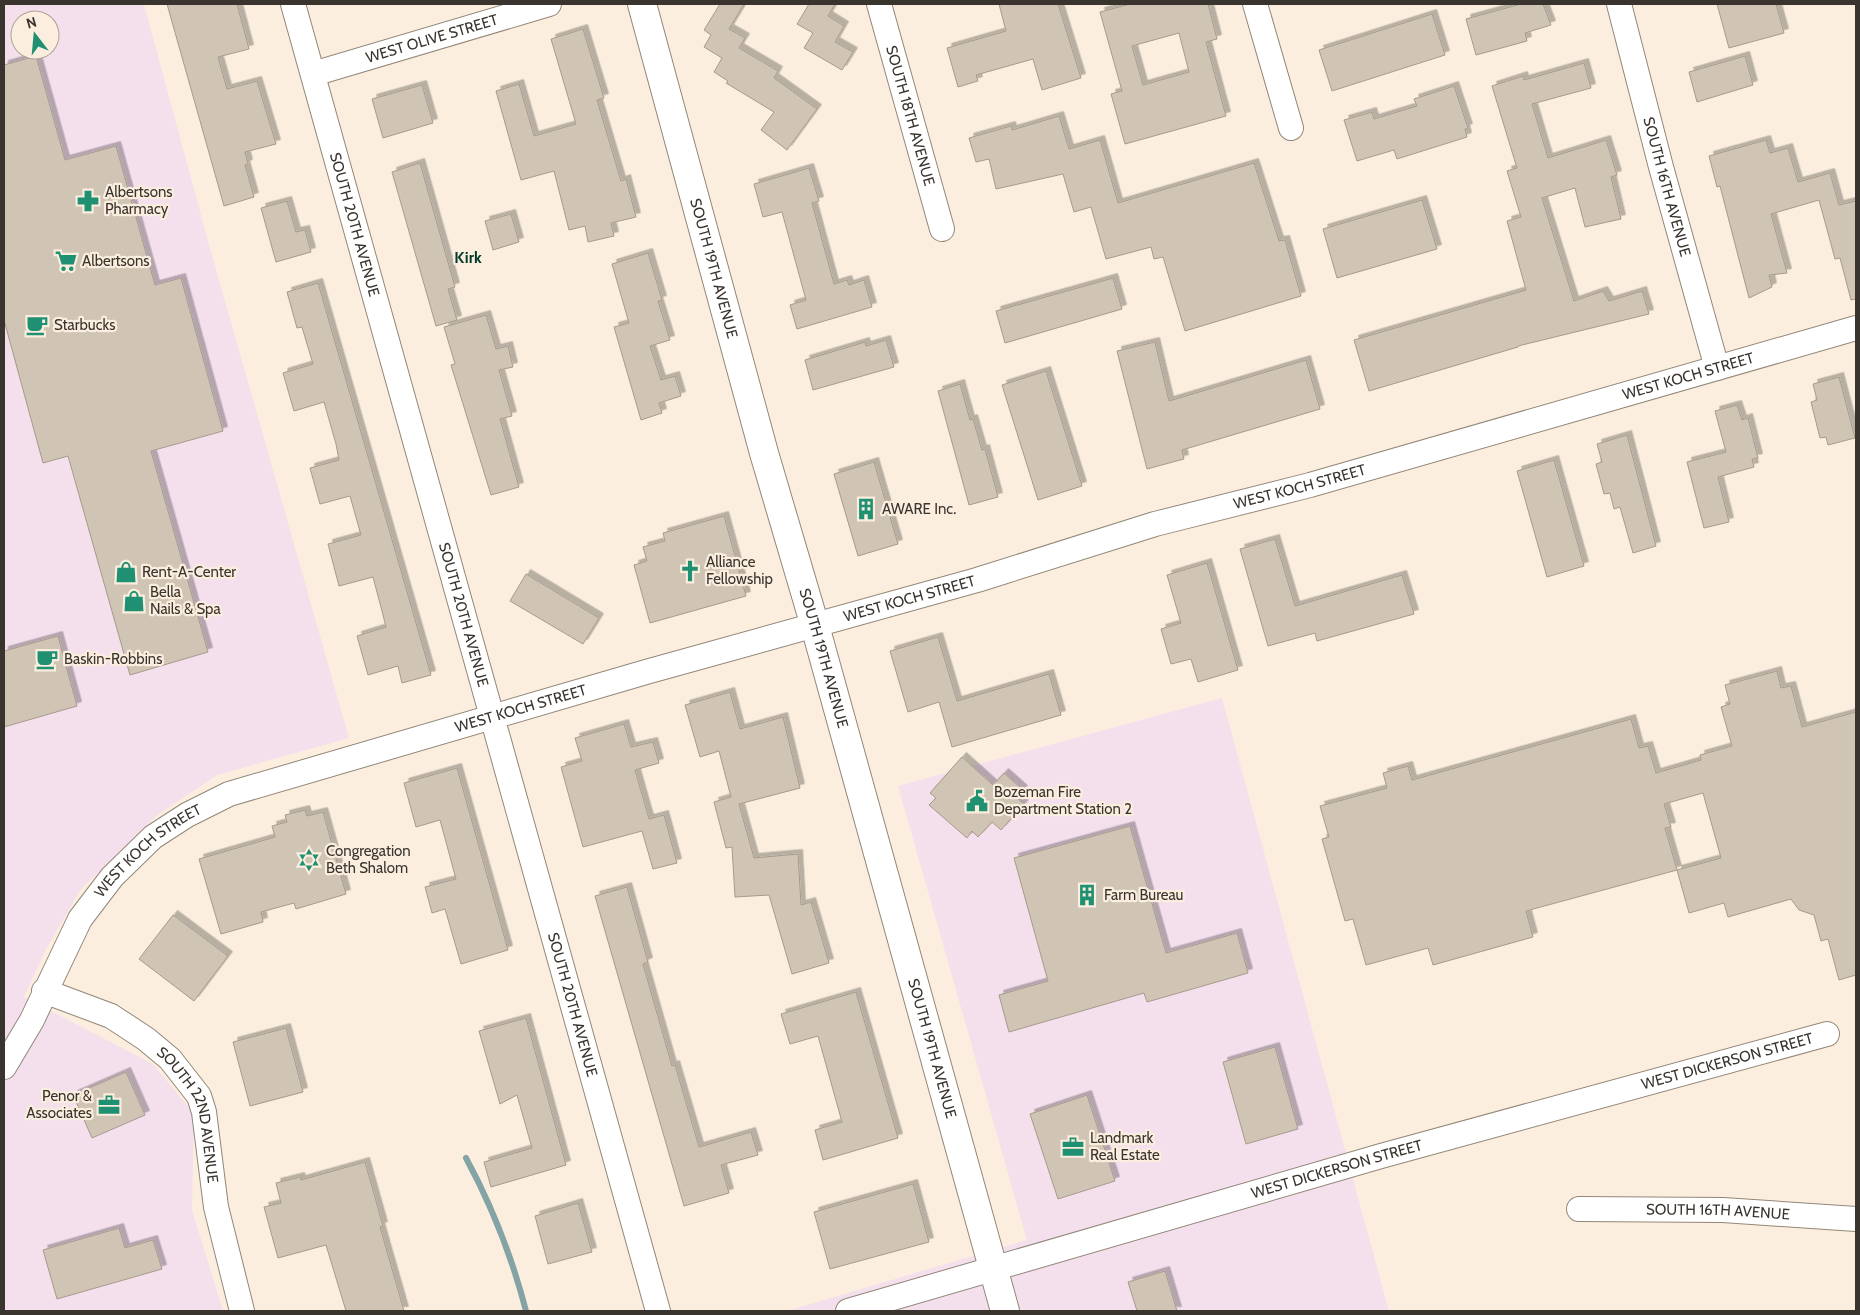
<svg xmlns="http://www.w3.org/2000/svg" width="1860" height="1315" viewBox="0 0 1860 1315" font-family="Cabin,sans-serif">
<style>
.commercial{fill:#f4dfed;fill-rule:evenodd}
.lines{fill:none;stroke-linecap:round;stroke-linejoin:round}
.stream{stroke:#84a3a4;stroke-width:6}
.building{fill:#d0c4b4;stroke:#a69a8b;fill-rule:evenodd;filter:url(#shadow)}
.street-casing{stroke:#928778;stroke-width:26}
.secondary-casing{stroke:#928778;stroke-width:30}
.street{stroke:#fff;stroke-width:24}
.secondary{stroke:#fff;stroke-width:28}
.labels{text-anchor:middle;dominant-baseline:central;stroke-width:4.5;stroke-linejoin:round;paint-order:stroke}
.street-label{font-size:15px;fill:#39342e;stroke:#fbeede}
.poi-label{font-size:15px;fill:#39342e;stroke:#fbeede;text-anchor:start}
.neighbourhood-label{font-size:16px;font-weight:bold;fill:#01392a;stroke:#fbeede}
</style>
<defs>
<filter id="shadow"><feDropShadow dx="4.5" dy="-4.5" stdDeviation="0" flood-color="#0004"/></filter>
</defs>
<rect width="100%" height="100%" fill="#fbeede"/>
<g class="commercial">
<path d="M4 4H144L206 234 349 738 217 775 156 816 81 889 46 949 24 997 153 1064 194 1114 192 1210 223 1311H4ZM20 20H50V50H20Z"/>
<path d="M1222 698 1389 1311H787L1027 1240 898 786Z"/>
</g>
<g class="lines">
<path class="stream" d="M466 1158C493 1208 512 1257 526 1311"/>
</g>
<g class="building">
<path d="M167 4H237L249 49 218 57 227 89 257 81 276 144 245 152 248 164 245 165 254 197 224 206Z"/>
<path d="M720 4H744L729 29 745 38 739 48 778 71 774 78 817 109 787 150 761 130 774 112 726 83 728 81 714 72 722 58 704 47 711 35 704 30Z"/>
<path d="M809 4H835L828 16 844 26 835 42 853 52 842 70 804 48 813 33 797 24Z"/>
<path d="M999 4H1058L1081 78 1042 90 1033 59 976 75 978 81 958 87 947 48 1006 31Z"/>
<path d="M1130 4H1208L1217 39 1206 42 1226 116 1125 144 1111 94 1122 91 1100 12ZM1179 33 1189 72 1143 85 1132 46Z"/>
<path d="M1521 4H1543L1551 25 1525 33 1527 41 1476 55 1466 19Z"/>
<path d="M1717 4H1776L1784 33 1729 48Z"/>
<path d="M1432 14 1445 55 1332 91 1319 50Z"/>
<path d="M583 29 604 98 597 100 621 181 626 179 636 217 611 223 614 236 588 242 585 226 569 230 554 171 521 180 496 91 519 84 534 136 576 124 551 39Z"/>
<path d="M36 56 65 160 116 146 155 285 181 278 223 431 151 451 208 652 130 675 68 456 43 463 4 320V65Z"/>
<path d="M1745 56 1753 85 1697 102 1689 72Z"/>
<path d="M1584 63 1591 88 1532 104 1548 158 1606 140 1617 175 1611 177 1621 219 1585 227 1575 188 1542 198 1574 301 1603 291 1609 301 1642 291 1649 314 1518 346V347L1369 391 1354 340 1526 290 1507 221 1521 217 1507 171 1517 168 1492 86 1523 76 1524 80Z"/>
<path d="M422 85 433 123 383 138 372 99Z"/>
<path d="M1454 86 1468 128 1465 129 1467 137 1397 159 1394 150 1357 161 1344 120 1372 112 1374 119 1417 106 1414 99Z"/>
<path d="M1059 116 1069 149 1100 140 1118 203 1254 163 1279 241 1285 240 1301 296 1185 331 1163 257 1154 259 1151 247 1106 259 1091 207 1074 212 1063 174 996 189 989 159 976 162 969 138 1011 126 1012 130Z"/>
<path d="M1766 140 1770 153 1788 148 1798 182 1830 173 1839 205 1856 201V299L1851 300 1840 258 1835 259 1819 200 1771 214 1787 273 1769 275 1772 287 1749 298 1720 186 1717 187 1709 156Z"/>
<path d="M420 163 455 287 448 289 457 320 436 326 392 172Z"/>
<path d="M809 168 819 201 812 203 834 284 847 280 849 285 864 280 872 307 797 329 790 305 806 300 782 212 763 217 754 184Z"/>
<path d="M1422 200 1437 249 1337 278 1323 229Z"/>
<path d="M287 201 296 232 305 230 311 252 276 262 261 208Z"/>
<path d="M511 214 519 242 493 250 485 221Z"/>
<path d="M648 253 662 300 658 301 670 340 650 346 661 380 675 376 681 396 659 403 662 413 641 420 614 327 629 323 612 264Z"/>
<path d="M1113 278 1122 309 1005 343 996 311Z"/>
<path d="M318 283 431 675 402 683 398 666 368 675 357 636 386 627 382 611 373 577 339 586 328 544 361 535 350 496 320 504 310 468 339 460 336 444 324 402 294 411 283 373 313 364 302 327 297 328 287 292Z"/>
<path d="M486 315 496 349 508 346 513 367 499 370 512 416 500 419 519 487 491 495 451 365 455 364 444 327Z"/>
<path d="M886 340 894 367 813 390 805 360 865 342 866 346Z"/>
<path d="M1155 342 1169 401 1306 360 1320 409 1182 450 1184 459 1147 469 1117 351Z"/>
<path d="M1046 371 1082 486 1038 500 1002 385Z"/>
<path d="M1839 377 1855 438 1828 445 1826 437 1820 438 1811 402 1817 400 1813 384Z"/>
<path d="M960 384 970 420 973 419 982 450 985 449 998 497 969 505 938 391Z"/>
<path d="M1737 405 1742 420 1748 418 1758 458 1752 459 1754 467 1718 477 1729 522 1704 528 1687 462 1726 452 1715 411Z"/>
<path d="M1627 435 1656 546 1633 553 1620 507 1614 509 1610 493 1604 494 1596 464 1602 462 1597 444Z"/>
<path d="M1554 460 1584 566 1547 577 1517 471Z"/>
<path d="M874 462 898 544 858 556 834 474Z"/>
<path d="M724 516 746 596 650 623 634 565 647 561 643 547 665 541 663 533Z"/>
<path d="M1275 539 1295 606 1402 575 1414 614 1317 641 1315 633 1268 646 1240 549Z"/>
<path d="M1207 563 1238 670 1198 682 1191 659 1171 664 1161 629 1181 623 1167 575Z"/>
<path d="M526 574 599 618 583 644 510 601Z"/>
<path d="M58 636 77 706 4 727V651Z"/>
<path d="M938 637 957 701 1049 674 1061 715 952 747 939 702 908 712 890 651Z"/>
<path d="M1777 671 1781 688 1791 686 1802 727 1856 712V975L1839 980 1828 939 1821 941 1814 915 1799 910 1791 899 1728 917 1724 903 1689 913 1677 870 1526 911 1533 937 1433 965 1428 948 1366 965 1353 919 1345 921 1322 839 1329 837 1320 806 1387 788 1383 773 1408 766 1412 780 1631 719 1639 748 1648 746 1656 773 1701 760 1700 755 1732 746 1721 707 1730 704 1725 685ZM1703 793 1721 858 1677 870 1665 828 1671 827 1664 804Z"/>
<path d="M730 692 740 729 783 717 800 788 739 804 754 858 798 854 801 905 811 902 829 963 792 974 769 895 735 897 732 847 726 848 714 802 731 797 719 751 700 757 685 705Z"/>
<path d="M624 724 631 747 653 742 659 763 635 770 649 819 664 815 677 863 653 869 642 831 583 847 561 767 582 761 575 738Z"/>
<path d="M962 757 993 785 1004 773 1023 790 1017 798 1024 804 1001 830 992 822 978 837 972 831 967 838 929 805 936 798 930 793Z"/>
<path d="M457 768 508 950 461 964 445 909 432 913 425 887 456 879 440 820 416 827 404 783Z"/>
<path d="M305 810 307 816 323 812 346 894 296 909 294 903 261 912 263 922 221 934 199 859 275 837 272 826 287 822 285 815Z"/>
<path d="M1130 826 1166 953 1237 933 1248 973 1147 1002 1144 993 1009 1032 999 995 1048 981 1014 858Z"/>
<path d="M627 887 648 962 643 964 672 1066 675 1065 699 1147 751 1132 758 1155 721 1165 729 1193 684 1206 595 896Z"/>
<path d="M173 915 228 956 194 1001 139 959Z"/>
<path d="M856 992 898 1138 823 1160 815 1130 842 1122 818 1036 790 1044 781 1014Z"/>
<path d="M526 1018 566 1165 491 1187 484 1162 532 1148 517 1095 500 1104 479 1031Z"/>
<path d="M286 1028 303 1092 250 1106 233 1042Z"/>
<path d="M1275 1047 1298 1129 1246 1144 1223 1062Z"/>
<path d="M126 1072 145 1115 92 1138 73 1095Z"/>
<path d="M1087 1095 1115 1181 1058 1199 1030 1114Z"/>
<path d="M365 1162 383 1226 380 1227 404 1311H346L326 1245 278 1258 264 1207 281 1203 276 1183 300 1177 301 1180Z"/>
<path d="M913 1184 929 1242 830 1269 814 1212Z"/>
<path d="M578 1203 592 1252 548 1264 535 1216Z"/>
<path d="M119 1228 125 1248 153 1240 162 1269 57 1299 43 1250Z"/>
<path d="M1165 1271 1177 1311H1137L1128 1282Z"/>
</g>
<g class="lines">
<g class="street-casing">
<g id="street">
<path id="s1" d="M293 4 658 1311"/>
<path id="s2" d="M879 4 942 229"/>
<path d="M1255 4 1291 128"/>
<path id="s3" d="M1619 4 1661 167 1717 368"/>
<path id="s4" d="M313 74 549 4"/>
<path id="s5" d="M44 991 111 1016 146 1039 170 1059 199 1096 204 1112 216 1207 242 1311"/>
<path id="s6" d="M4 1067 32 1020 80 919 112 877 153 837 187 815 229 794 646 672 977 580 1155 524 1310 485 1856 328"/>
<path id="s7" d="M1579 1209 1723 1210 1856 1219"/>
<path id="s8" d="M848 1311 1381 1156 1827 1034"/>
</g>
</g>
<g class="secondary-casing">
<g id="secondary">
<path id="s9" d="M642 4 764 453 815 626 1005 1311"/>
</g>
</g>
<use href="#street" class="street"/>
<use href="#secondary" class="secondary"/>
</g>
<defs>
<g id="pharmacy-bare" transform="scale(1.725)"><path d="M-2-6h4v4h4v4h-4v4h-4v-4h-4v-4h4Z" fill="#209072" stroke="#fbeede" stroke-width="2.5" paint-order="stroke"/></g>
<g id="supermarket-bare" transform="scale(1.725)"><path d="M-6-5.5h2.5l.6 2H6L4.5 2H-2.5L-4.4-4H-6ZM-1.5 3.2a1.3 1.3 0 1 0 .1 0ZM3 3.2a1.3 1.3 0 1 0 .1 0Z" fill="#209072" stroke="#fbeede" stroke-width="2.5" paint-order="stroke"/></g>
<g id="cafe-bare" transform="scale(1.725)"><path d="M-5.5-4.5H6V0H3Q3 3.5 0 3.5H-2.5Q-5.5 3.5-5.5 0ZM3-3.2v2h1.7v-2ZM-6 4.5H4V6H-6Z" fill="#209072" stroke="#fbeede" stroke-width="2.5" paint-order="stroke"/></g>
<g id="building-bare" transform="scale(1.725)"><path d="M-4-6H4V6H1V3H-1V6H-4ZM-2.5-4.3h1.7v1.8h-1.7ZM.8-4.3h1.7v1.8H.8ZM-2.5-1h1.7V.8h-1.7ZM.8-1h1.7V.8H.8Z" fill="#209072" stroke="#fbeede" stroke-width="2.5" paint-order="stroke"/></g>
<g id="church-bare" transform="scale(1.725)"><path d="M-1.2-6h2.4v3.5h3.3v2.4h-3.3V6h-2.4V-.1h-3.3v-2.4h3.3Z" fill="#209072" stroke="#fbeede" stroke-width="2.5" paint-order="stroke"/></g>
<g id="shop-bare" transform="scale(1.725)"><path d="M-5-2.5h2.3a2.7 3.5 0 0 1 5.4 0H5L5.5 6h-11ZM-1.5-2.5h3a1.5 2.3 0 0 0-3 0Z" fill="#209072" stroke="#fbeede" stroke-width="2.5" paint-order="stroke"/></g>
<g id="civic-bare" transform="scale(1.725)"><path d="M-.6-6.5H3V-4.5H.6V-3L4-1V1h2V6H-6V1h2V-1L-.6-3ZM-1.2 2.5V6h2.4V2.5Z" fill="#209072" stroke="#fbeede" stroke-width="2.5" paint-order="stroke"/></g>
<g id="synagogue-bare" transform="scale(1.725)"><path d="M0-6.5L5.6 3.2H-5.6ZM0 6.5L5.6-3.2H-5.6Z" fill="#209072" stroke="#fbeede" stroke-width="2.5" paint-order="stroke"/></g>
<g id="office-bare" transform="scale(1.725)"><path d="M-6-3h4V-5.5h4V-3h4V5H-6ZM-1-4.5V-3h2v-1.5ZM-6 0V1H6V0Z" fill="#209072" stroke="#fbeede" stroke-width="2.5" paint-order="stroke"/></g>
</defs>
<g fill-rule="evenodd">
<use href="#pharmacy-bare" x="88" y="201"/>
<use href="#supermarket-bare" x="66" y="261"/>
<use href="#cafe-bare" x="37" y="325"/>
<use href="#building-bare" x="866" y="509"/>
<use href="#church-bare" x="690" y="571"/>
<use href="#shop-bare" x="126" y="572"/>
<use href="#shop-bare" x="134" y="601"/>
<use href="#cafe-bare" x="47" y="659"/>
<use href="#civic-bare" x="977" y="801"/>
<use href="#synagogue-bare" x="309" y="860"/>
<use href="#building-bare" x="1087" y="895"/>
<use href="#office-bare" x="109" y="1105"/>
<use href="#office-bare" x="1073" y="1147"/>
</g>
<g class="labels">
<g class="street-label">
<text stroke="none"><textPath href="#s4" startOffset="124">WEST OLIVE STREET</textPath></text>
<text stroke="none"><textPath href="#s2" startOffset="116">SOUTH 18TH AVENUE</textPath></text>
<text stroke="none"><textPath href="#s3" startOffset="189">SOUTH 16TH AVENUE</textPath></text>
<text stroke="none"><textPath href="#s1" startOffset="229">SOUTH 20TH AVENUE</textPath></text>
<text stroke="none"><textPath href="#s9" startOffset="274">SOUTH 19TH AVENUE</textPath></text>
<text stroke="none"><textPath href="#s6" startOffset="1882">WEST KOCH STREET</textPath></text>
<text stroke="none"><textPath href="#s6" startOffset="1478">WEST KOCH STREET</textPath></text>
<text stroke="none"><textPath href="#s6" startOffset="1072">WEST KOCH STREET</textPath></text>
<text stroke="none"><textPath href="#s1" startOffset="634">SOUTH 20TH AVENUE</textPath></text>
<text stroke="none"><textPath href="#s9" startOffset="679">SOUTH 19TH AVENUE</textPath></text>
<text stroke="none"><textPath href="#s6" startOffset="668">WEST KOCH STREET</textPath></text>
<text stroke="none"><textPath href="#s6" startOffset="264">WEST KOCH STREET</textPath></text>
<text stroke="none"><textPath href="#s1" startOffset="1039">SOUTH 20TH AVENUE</textPath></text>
<text stroke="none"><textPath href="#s9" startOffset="1084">SOUTH 19TH AVENUE</textPath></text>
<text stroke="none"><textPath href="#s8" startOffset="914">WEST DICKERSON STREET</textPath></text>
<text stroke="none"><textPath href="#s5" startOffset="205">SOUTH 22ND AVENUE</textPath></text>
<text stroke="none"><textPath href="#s8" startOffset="509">WEST DICKERSON STREET</textPath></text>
<text stroke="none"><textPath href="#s7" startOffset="139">SOUTH 16TH AVENUE</textPath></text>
</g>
<g class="poi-label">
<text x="105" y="192">Albertsons<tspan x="105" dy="17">Pharmacy</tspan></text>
<text x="82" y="261">Albertsons</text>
<text x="54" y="325">Starbucks</text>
<text x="882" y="509">AWARE Inc.</text>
<text x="706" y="562">Alliance<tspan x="706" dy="17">Fellowship</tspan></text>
<text x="142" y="572">Rent-A-Center</text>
<text x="150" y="592">Bella<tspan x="150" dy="17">Nails &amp; Spa</tspan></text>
<text x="64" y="659">Baskin-Robbins</text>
<text x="994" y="792">Bozeman Fire<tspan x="994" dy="17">Department Station 2</tspan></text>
<text x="326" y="851">Congregation<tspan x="326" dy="17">Beth Shalom</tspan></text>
<text x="1104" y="895">Farm Bureau</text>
<text x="92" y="1096" text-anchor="end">Penor &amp;<tspan x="92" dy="17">Associates</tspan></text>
<text x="1090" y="1138">Landmark<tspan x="1090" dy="17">Real Estate</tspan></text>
</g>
<g class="neighbourhood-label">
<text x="468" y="257">Kirk</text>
</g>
</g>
<rect width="1860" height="1315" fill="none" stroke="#39342e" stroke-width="10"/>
<g transform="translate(35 35) rotate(344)"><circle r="24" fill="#fbeede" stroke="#ada498"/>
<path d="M0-4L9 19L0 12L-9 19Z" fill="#209072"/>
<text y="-8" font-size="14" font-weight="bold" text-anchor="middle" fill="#39342e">N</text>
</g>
</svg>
